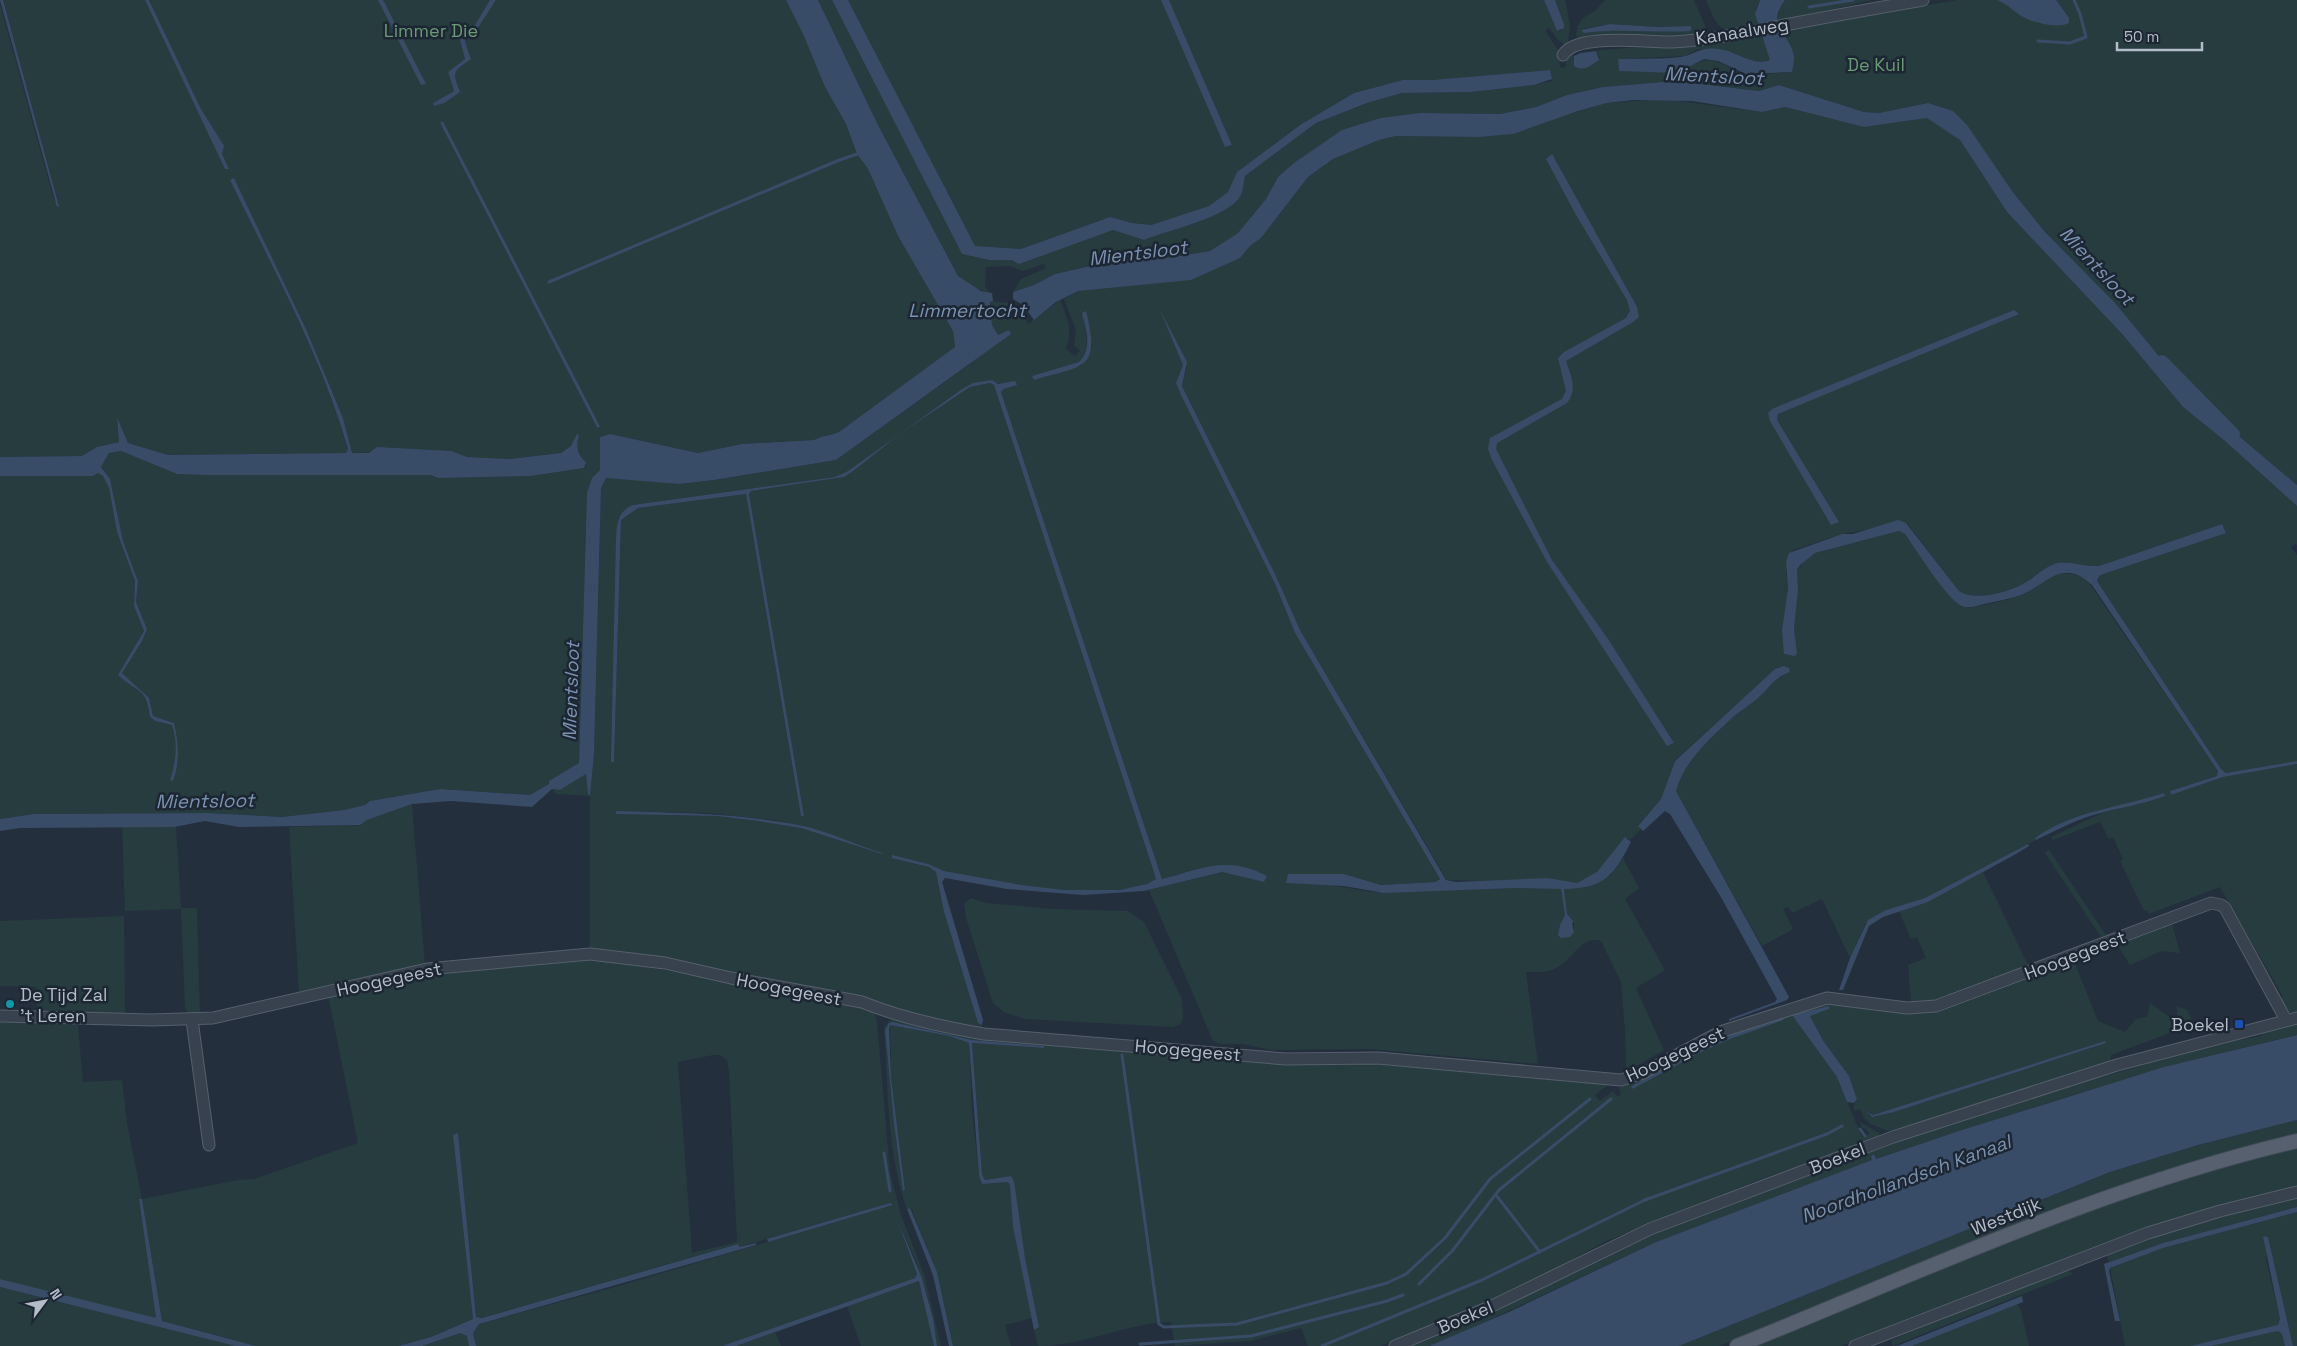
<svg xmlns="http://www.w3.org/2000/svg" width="2297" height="1346" viewBox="0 0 2297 1346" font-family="'Space Grotesk',sans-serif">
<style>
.green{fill:#263c3f;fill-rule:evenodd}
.water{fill:#394c67}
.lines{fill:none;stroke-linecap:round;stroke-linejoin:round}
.stream{stroke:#394c67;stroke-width:3}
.canal{stroke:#394c67;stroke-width:12}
.minor-casing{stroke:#565f6c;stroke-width:13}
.major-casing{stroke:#414a57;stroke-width:16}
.minor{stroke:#38414e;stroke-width:11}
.major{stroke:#56606e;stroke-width:14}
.culture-dot{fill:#0f9aa8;stroke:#1d2633;stroke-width:2}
.transit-dot{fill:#1a4fb4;stroke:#1d2633;stroke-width:2}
.labels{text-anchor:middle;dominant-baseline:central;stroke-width:5;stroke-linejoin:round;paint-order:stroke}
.park-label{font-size:18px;fill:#6b9a76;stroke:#1d2633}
.street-label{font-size:18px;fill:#b4bcc9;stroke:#1d2633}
.poi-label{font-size:18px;fill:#b4bcc9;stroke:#1d2633;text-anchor:start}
.water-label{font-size:19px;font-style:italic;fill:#7c92b1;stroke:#1d2633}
</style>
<rect width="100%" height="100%" fill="#242f3e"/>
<g class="green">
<path d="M3 0H145L229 168 222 154 223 146 201 109 149 0H490L475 25 460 40 465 59 448 72 454 91 433 103 434 106 459 92C452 71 453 72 471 59L465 42 466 38 476 31 496 0H786L803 34 825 87 846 124 857 154 868 169 898 236 953 331 955 348 839 432C831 436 823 435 814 440L742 444 698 453 610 434 600 437V470L592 478 587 494 579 763 549 781V784L530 795 440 789 370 801 365 805 344 810 282 817 208 813 34 814 0 819V476H93L98 473 103 476 109 488 117 532 135 581 134 606 144 631 119 675C138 695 145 685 150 717L155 721 172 725C178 742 176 762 171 779 181 762 179 743 174 723L153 716 149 698 122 673 147 629 136 602 138 580 123 541 110 479 101 467 109 453 121 451 177 474 204 475H431L438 478 531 476 584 468 586 465C580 454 575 448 579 435L571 446 561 453 510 459 467 457 450 451 352 453 343 418 306 329 234 178 230 180C273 268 321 356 348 450L346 453 168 455 128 443 117 417 119 442 97 447 82 456 0 457V4L53 196 59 205Z"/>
<path d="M818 0H832L962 254 989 260H1012L1113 230 1144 240 1166 231 1197 223 1241 195 1245 176 1316 123 1367 103 1402 93 1470 92 1534 85 1552 81 1550 70 1432 80H1403L1354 93 1300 125 1237 172 1229 192 1209 206 1151 225 1132 223 1110 217 1021 249 974 246 848 0H1161L1225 147 1232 145 1169 0H1544L1557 31H1560L1564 24 1555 0H1565L1570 25 1568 43 1566 45 1558 40 1549 28 1545 30 1559 52 1560 68 1566 67V59L1570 52 1574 56 1573 60 1600 58 1596 51 1761 34 1771 57 1770 60 1763 62 1750 60 1721 49H1698L1685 56 1618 59 1619 71 1695 64C1719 52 1727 72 1748 74 1762 75 1778 73 1792 72L1778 30 1958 0H2297V485L2215 416 2045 232 2012 191 1981 148 1928 103 1879 113 1864 112 1779 85 1759 91 1675 81 1603 87 1567 95 1536 107 1500 114 1420 113 1278 177 1266 199 1238 233 1210 251 1167 258 1108 262 1055 274 1034 285 1013 292 1021 279 1046 268 1044 264 1022 271 1010 266 986 267 985 286 990 293 973 287 958 276 878 125Z"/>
<path d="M1605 0H1694L1706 28 1696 36 1579 40 1576 35 1578 25 1583 18 1596 10ZM1610 24 1657 27 1691 26 1692 28 1690 31 1614 30 1584 33 1582 29Z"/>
<path d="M1706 0H1760L1756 8 1758 26C1722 32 1720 35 1706 0Z"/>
<path d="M1785 0H1872L1777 22 1780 7Z"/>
<path d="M1664 99 1762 112 1785 107 1864 127 1927 118 1945 129 1960 140 2007 212 2123 335 2183 407 2225 441 2297 506V545L2295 544 2291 547 2297 555V761L2226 773 2221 769 2097 581 2099 576 2222 524 2099 566C2085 567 2068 561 2057 563 2046 566 2037 575 2028 581 2011 592 1976 602 1959 591L1907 523 1842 534 1793 550 1786 570 1788 588 1782 630 1797 653 1794 629 1798 590 1797 570 1807 558 1815 553 1899 531 1905 534 1947 592 1968 608C1985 605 2005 601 2021 595 2049 584 2054 562 2087 580L2218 771 2217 776 2170 791 2171 795 2223 777 2297 764V1013L2287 1012 2278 999 2283 997 2220 887 2149 914 2147 910 2144 911 2120 861 2123 859 2113 837 2109 839 2100 822 2053 840 2051 837 2102 813 2148 802 2165 796 2091 813 2036 838V840L1925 898 1886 910 1866 923 1850 958 1822 899 1792 913 1788 907 1783 909 1793 929 1762 946 1676 791C1684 761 1710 739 1732 718 1741 710 1752 704 1760 696 1772 685 1774 679 1790 672L1778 667 1675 760 1661 799 1638 825 1641 829 1630 840 1628 838 1597 873 1577 883 1447 880 1300 630 1276 576 1182 386 1187 367 1179 354 1183 366 1177 381 1181 395 1276 586 1295 633 1440 879 1436 882 1381 885 1344 874 1331 885 1371 892 1515 888 1561 889 1565 915 1560 925 1558 935 1574 931V922L1567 914 1563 889 1610 876 1623 858 1639 888 1625 899 1665 970 1636 988 1664 1050 1635 1067 1626 1068 1625 1032 1621 982 1601 941C1582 935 1573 959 1558 967 1549 973 1537 972 1526 972L1538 1064 1369 1049 1271 1050 1243 1044H1220L1213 1041 1149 890 1222 872 1264 882 1267 876C1232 857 1197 868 1162 879L1001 392 1004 389 1017 385C995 384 983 378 962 389L848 471 835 477 633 505 618 519 611 758 614 762 621 520 638 508 746 494 801 816H804L749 494 750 491 844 477 852 472 901 433 970 387 991 383 994 385 997 394 1156 880C1101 905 1002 881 944 871L892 858 929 867 936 872 944 912 978 1023 982 1025 980 1027 916 1017 590 951V796L556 794 552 789 560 790 586 774 588 794 590 795 594 754 601 488 606 477 679 484 714 480 836 460 973 362 1009 330 998 335 992 325 990 301 1011 303 1015 309 1025 317 1028 324 1060 300C1066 316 1075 332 1065 348L1075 356 1080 351 1074 346 1076 330 1064 299 1078 291 1116 287 1240 258 1250 246 1261 238 1308 177 1333 159 1379 140 1396 136 1479 137 1513 134 1549 120 1607 103ZM1082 313 1092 346 1082 365 1034 380 1033 376 1079 362C1092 349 1086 330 1082 313ZM617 811 708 813 774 820 812 829 882 854 801 828 758 821 717 816 616 814Z"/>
<path d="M412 804 425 965 299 994 289 827 360 825 366 820Z"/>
<path d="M122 827H176L181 908H197L200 1014H189L185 1008 181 909 125 911Z"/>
<path d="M2049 850 2106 935 2101 937 2045 853Z"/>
<path d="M1983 872 2029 967 1933 1003 1915 1005 1911 1001 1908 965 1926 958 1917 937 1911 939 1899 911 1928 902Z"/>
<path d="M971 898 986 903 1054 909 1128 911 1144 922 1182 999 1183 1019 1180 1024 1173 1027 1025 1019 1004 1012 993 1003 966 918 964 904Z"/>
<path d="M124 916 125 1014 37 1010 36 987 0 986V921Z"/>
<path d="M2171 921 2180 953 2162 951 2130 965 2117 944Z"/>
<path d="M594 959 721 979 865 1007 874 1011 877 1021 890 1172 901 1215 924 1274 941 1346H937L927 1294 916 1261 897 1219 917 1274 915 1278 722 1346H476L473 1333 479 1324 615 1287 893 1205 890 1203 739 1247 737 1244 482 1318 476 1316 458 1134 453 1135 473 1319 431 1337 398 1346H256L162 1321 142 1199H139L156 1319 0 1279V1021L78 1025 83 1082 122 1080 127 1123 142 1199 238 1180 254 1179 358 1143 328 995 416 975ZM713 1055H720L727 1060 729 1073 737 1242 692 1253 678 1062Z"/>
<path d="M2074 961 2098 1021 2125 1032 2136 1019 2147 1017 2150 1003 2171 1018 2177 1016V1006L2187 1010 2194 1024 2111 1055V1062L1967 1109 1888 1131 1871 1124 1865 1119 1860 1109 1854 1111 1853 1107 1857 1099 1849 1076 1824 1042 1810 1015 1829 1009 1792 1015 1837 1077 1862 1137 1869 1134 1866 1129 1862 1128 1860 1122 1879 1133V1136L1769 1176 1606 1241 1514 1291 1380 1346H1308L1301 1328 1250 1341 1175 1346 1171 1322C1126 1323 1084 1346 1038 1346L1034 1330 1039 1327 1025 1258 1011 1176 985 1180 982 1174 972 1043 1044 1048V1046L972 1040 893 1022 889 1023 885 1030 894 1124 903 1191 905 1190 891 1077 890 1025 949 1036 969 1043 972 1110 979 1176 982 1184 1008 1182 1010 1186 1013 1227 1032 1318 1005 1325 1011 1346H953L937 1272 911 1208 907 1209C887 1155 888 1086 884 1028L890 1020 897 1018 963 1034 1360 1060 1608 1082V1085L1595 1095 1600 1101 1613 1091 1618 1097 1621 1094 1619 1088 1732 1032 1831 1002 1883 1009 1975 997ZM2106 1043 1894 1112 1872 1117 1868 1115V1111L1873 1115Z"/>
<path d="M2297 1024V1035C2154 1068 2014 1112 1876 1159L1874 1154 1871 1156 1873 1160 1656 1242 1468 1330 1429 1346H1411C1499 1308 1584 1261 1673 1225 1858 1151 2048 1090 2239 1038L2241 1040 2260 1036 2264 1032Z"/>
<path d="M2297 1120V1136L1854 1293 1719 1346H1679L2110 1172 2198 1145Z"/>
<path d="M2297 1148V1188L2216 1206 2147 1228 1841 1346H1749L2066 1218 2196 1173Z"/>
<path d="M2297 1196V1207L2163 1243 2109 1262 2106 1253 2177 1228Z"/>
<path d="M2297 1212V1346H2293L2268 1237 2266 1259 2280 1319 2278 1326 2190 1346H2125L2110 1268 2163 1248Z"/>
<path d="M2067 1269 2073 1274 1893 1346 1891 1340 2018 1287Z"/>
<path d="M920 1281 934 1346H861L847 1306Z"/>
<path d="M0 1287 235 1346H0Z"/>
<path d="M2017 1304 2021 1310 2029 1346H1912Z"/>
<path d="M2278 1331 2282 1334 2285 1346H2211Z"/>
<path d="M775 1332 781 1346H736Z"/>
<path d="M462 1333 467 1336 469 1346H422Z"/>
</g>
<g class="water">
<path d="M0 0H3L59 206 57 207Z"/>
<path d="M145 0H149L201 109 224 146 222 154 229 169H225Z"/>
<path d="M378 0H383L426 84 421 85Z"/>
<path d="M490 0H496L476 31 466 38 465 42 471 59C453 72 452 71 460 92L444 103 434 106 433 103 454 91 448 72 465 59 460 40 475 25Z"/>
<path d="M786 0H818L878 125 958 276 981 291 992 293 993 301 990 302 992 325 998 335 1009 330 1011 334 836 460 714 480 679 484 606 478 601 488 594 754 590 796 588 794 586 774 560 790 552 789 532 807 451 801 412 804 367 820 360 825 239 827 205 821 174 827 20 828 0 831V819L34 814 208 813 282 817 344 810 365 805 370 801 440 789 530 795 549 784V781L579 763 587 493 592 478 600 470V437L610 434 698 453 742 444 814 440C823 435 831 436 839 432L955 347 953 331 898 236 868 169 857 154 846 124 825 87 803 34Z"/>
<path d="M832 0H848L975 246 1021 249 1110 217 1132 223 1151 225 1209 206 1228 192 1237 172 1300 125 1354 93 1403 80H1432L1550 70 1552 79 1534 85 1470 92 1402 93 1367 103 1316 123 1245 176C1244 181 1243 190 1241 195 1229 218 1167 230 1144 240L1113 230 1019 264 1012 260H989L962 254Z"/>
<path d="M1161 0H1169L1232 145 1225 147Z"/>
<path d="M1544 0H1555L1564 24V28L1557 31Z"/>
<path d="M1760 0H1785C1764 29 1791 32 1794 57 1794 61 1793 68 1792 72L1746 74 1718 61 1704 59 1677 73 1619 71 1618 59C1635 58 1669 60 1685 56 1700 52 1700 47 1718 49 1735 50 1753 67 1770 60L1755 14Z"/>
<path d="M1997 0H2056L2069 18V23C2056 29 2035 23 2023 17 2014 12 2008 4 1997 0Z"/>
<path d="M1610 24 1657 27 1690 26 1692 28 1690 31C1654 33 1619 28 1584 33L1581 30Z"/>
<path d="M1596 51 1599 60C1590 66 1584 72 1574 66V56L1581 53Z"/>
<path d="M1675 81 1759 91 1779 85 1864 112 1879 113 1928 103 1953 111 1967 125 2012 191 2045 232 2115 303 2168 367 2215 416 2297 485V506L2225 441 2183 407 2123 335 2007 212 1960 140 1927 118 1864 127 1785 107 1762 112 1692 101 1633 100 1607 103 1578 111 1513 134 1479 137 1396 136 1379 140 1333 159 1308 177 1261 238 1250 246 1240 258 1191 280 1078 291 1056 302 1034 320 1023 305 1013 299V292L1034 285 1055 274 1108 262 1167 258 1210 251 1238 233 1266 199 1278 177 1294 163 1342 130 1381 118 1420 113 1500 114 1536 107 1567 95 1603 87Z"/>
<path d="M1552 154 1637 307 1639 317 1633 322 1566 361C1571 377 1578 389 1567 403L1497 443 1496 449 1552 560 1608 639 1674 743 1667 746 1547 562 1492 460 1488 449 1490 438 1562 399 1566 391 1558 358 1564 352 1626 318 1630 311 1627 300 1576 215 1546 159Z"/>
<path d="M234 178 306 329 343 418 352 453H369L377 447 451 451 467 457 510 459 561 453 571 446 577 434 579 435C576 445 577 455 586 462L584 468 531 476 438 478 431 475H204L177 474 121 451 109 453 101 467 110 479 123 541 138 581 136 602 147 629 142 641 122 673 149 698 153 716 174 723C179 743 180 761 173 781L170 780C176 763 178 742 172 725L155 721 150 717C146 686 138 694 118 675L144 631 134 606 135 581 117 532 109 488 103 476 98 473 93 476H0V457L82 456 97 447 119 442 117 417 128 443 168 455 346 453 348 449C321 355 272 267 230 180Z"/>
<path d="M1160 310 1187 362 1182 386 1276 576 1300 630 1446 880 1456 882 1547 878 1577 883 1597 872 1625 837 1631 842C1613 877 1604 888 1564 889L1567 914 1574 922 1572 923 1574 932 1570 937 1561 938 1558 935 1560 925 1565 915 1561 889 1515 888 1384 893 1344 886 1286 883 1288 874H1344L1381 885 1436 882 1440 879 1295 633 1276 586 1181 395 1176 383 1183 365Z"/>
<path d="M2014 310 2019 314 1778 414 1777 420 1839 522 1831 525 1770 421 1768 413 1772 409Z"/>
<path d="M1086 311C1101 371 1084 365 1034 380L1032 376 1079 362C1093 349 1086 330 1082 313Z"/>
<path d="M992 380 998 384 1015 381 1017 385 1004 389 1001 392 1162 879C1201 869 1227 855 1267 876L1264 882 1222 872 1144 891 1083 895 1007 889 945 878 942 882 983 1020 982 1025 978 1023 944 912 936 872 929 867 892 858V855L928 864 944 871 1022 885 1064 890H1119L1147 884 1156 879 994 385 990 383 970 387 901 433 852 472 844 477 751 491 749 494 804 816H801L746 494 638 508 621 520 614 762H611V758L616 542C617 526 616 512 633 505L835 477 848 471 962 389 973 383Z"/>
<path d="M1898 520 1906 523 1959 591C1976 602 2011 592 2028 581 2037 575 2046 566 2057 563 2069 561 2085 567 2099 566L2222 524 2226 533 2106 573 2099 576 2097 581 2221 769 2226 773 2297 761V764L2223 777 2171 795 2170 791 2217 776 2218 771 2092 585C2062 557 2048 584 2021 595 2010 599 1996 601 1984 604 1977 606 1968 609 1962 606 1948 601 1915 548 1905 534L1899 531 1815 553 1800 565 1797 570 1798 590 1794 629 1797 653 1795 656 1784 654 1782 630 1788 588 1786 562 1789 553 1842 534H1853Z"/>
<path d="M1784 666 1789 668 1790 672C1774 678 1772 685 1760 696 1752 704 1741 710 1732 718 1710 739 1684 761 1676 791L1789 997 1787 1000 1729 1021V1019L1775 1002 1777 999 1722 899 1670 814 1665 811 1643 831 1638 826 1661 799 1675 761 1775 669Z"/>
<path d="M2164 793 2165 796C2142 805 2118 808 2093 815 2073 821 2055 831 2036 840L2035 838C2072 811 2122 807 2164 793Z"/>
<path d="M616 811C679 813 741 813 803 826 830 832 856 845 882 853V854L801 828 758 821 717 816 616 814Z"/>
<path d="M2028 844 2029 846 2016 854 1928 902 1883 917 1869 926 1843 990H1839L1850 958 1868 920 1886 910 1925 898Z"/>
<path d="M1829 1006V1009L1810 1016 1824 1042 1849 1076 1857 1099 1854 1103 1847 1102 1837 1077 1792 1015Z"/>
<path d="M893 1022 972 1040 1044 1046V1048L972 1043 982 1174 985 1180 1011 1176 1014 1181 1025 1258 1039 1327 1034 1330 1013 1227 1010 1186 1008 1182 982 1184 979 1176 969 1043 949 1036 890 1025 889 1029 891 1077 905 1190 903 1191 894 1124 885 1030 889 1023Z"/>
<path d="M2297 1035V1120L2198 1145 2110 1172 1679 1346H1429L1509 1312 1656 1242 1872 1160 1871 1156 1874 1154 1876 1159 1965 1129 2164 1067Z"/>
<path d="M2105 1041 2106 1043 1894 1112 1872 1117 1866 1111 1873 1115Z"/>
<path d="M458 1133 476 1317 482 1318 738 1244 739 1247 756 1243V1245L479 1324 473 1333 476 1346H469L467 1336 461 1333 422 1346H398L431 1337 473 1319 453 1135Z"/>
<path d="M139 1199H142L162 1321 256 1346H235L0 1287V1279L156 1318Z"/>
<path d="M890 1203 893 1205 768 1242 767 1239Z"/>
<path d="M2297 1207V1212L2163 1248 2110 1268 2109 1271 2120 1321H2115L2104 1264 2163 1243Z"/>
<path d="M910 1208 937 1272 953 1346H949L933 1275 907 1209Z"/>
<path d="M897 1219 922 1278 933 1319 937 1346H934L919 1281 736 1346H722L915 1278 917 1274Z"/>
<path d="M2263 1236 2268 1237 2293 1346H2285L2282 1334 2278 1331 2211 1346H2190L2278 1325 2280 1319Z"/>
<path d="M2022 1296 2023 1302 1912 1346H1897Z"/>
</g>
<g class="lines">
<g class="stream">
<path d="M1809 7 1853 0"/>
<path d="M2038 41 2070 43 2086 37 2080 14 2074 0"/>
<path d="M442 123 598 426"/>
<path d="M549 282 837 161 857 154"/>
<path d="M1122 1055 1159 1324 1164 1327 1237 1324 1387 1283 1406 1274 1445 1238 1490 1179 1590 1099"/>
<path d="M1633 1087 1700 1051 1731 1037 1782 1019"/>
<path d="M1860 1129 1865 1136"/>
<path d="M884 1153 890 1191"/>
<path d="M1496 1195 1540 1252"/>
<path d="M1419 1284 1453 1250 1499 1190 1611 1099"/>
<path d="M1140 1344 1251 1336 1387 1301 1403 1295"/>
<path d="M1322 1346 1482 1280 1645 1200 1827 1134 1842 1126"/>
</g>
<path class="canal" d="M2162 361 2234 434"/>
<g class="minor-casing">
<g id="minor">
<path d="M1563 55C1576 32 1649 43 1672 42 1710 40 1748 32 1785 25 1831 16 1877 8 1923 0"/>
<path d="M0 1016 152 1020 213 1018 427 969 590 954 665 963 731 978 862 1002C901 1018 943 1027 984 1034L1286 1059 1378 1058 1621 1080 1643 1073 1720 1032 1827 998 1907 1008 1936 1006 2211 903 2221 905 2225 908 2286 1020"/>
<path d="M192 1020 209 1145"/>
<path d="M1395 1346 1492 1306 1650 1229 1893 1137 2117 1065 2297 1018"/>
<path d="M1855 1346 2148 1233 2220 1211 2297 1192"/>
</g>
</g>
<g class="major-casing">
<path id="major" d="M1737 1346C1921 1272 2103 1186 2297 1141"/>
</g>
<use href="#minor" class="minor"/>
<use href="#major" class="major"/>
</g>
<circle class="culture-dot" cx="10" cy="1004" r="5"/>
<rect class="transit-dot" x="2234" y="1019" width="10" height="10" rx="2.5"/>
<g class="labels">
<g class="park-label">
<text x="431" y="30">Limmer Die</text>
<text x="1876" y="64">De Kuil</text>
</g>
<g class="street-label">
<text transform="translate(1742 31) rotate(-9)">Kanaalweg</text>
<text transform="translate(2075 955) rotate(-21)">Hoogegeest</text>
<text transform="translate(389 979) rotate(-12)">Hoogegeest</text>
<text transform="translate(789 989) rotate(11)">Hoogegeest</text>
<text transform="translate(1188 1050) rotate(5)">Hoogegeest</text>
<text transform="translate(1675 1054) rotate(-25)">Hoogegeest</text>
<text transform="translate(1837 1158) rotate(-21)">Boekel</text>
<text transform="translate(2006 1216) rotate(-22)">Westdijk</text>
<text transform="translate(1465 1317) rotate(-23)">Boekel</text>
</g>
<g class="poi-label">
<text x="20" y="994">De Tijd Zal<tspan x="20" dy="21">'t Leren</tspan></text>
<text x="2229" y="1024" text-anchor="end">Boekel</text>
</g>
<g class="water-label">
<text transform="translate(1714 76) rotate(3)">Mientsloot</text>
<text transform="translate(1138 253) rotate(-7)">Mientsloot</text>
<text transform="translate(2097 266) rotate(47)">Mientsloot</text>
<text x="967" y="310">Limmertocht</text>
<text transform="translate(571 691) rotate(-88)">Mientsloot</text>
<text transform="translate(205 801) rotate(-1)">Mientsloot</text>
<text transform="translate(1906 1179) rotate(-20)">Noordhollandsch Kanaal</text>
</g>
</g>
<g transform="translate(45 1301) rotate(58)" stroke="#1d2633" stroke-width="4" paint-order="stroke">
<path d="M0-4L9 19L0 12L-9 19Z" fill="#b4bcc9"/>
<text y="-8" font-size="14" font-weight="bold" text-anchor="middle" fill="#b4bcc9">N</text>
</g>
<path d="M2117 42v8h85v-8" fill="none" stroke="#b4bcc9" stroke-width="2.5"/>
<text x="2124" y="42" font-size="15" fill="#b4bcc9" stroke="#1d2633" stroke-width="4" paint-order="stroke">50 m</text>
</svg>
